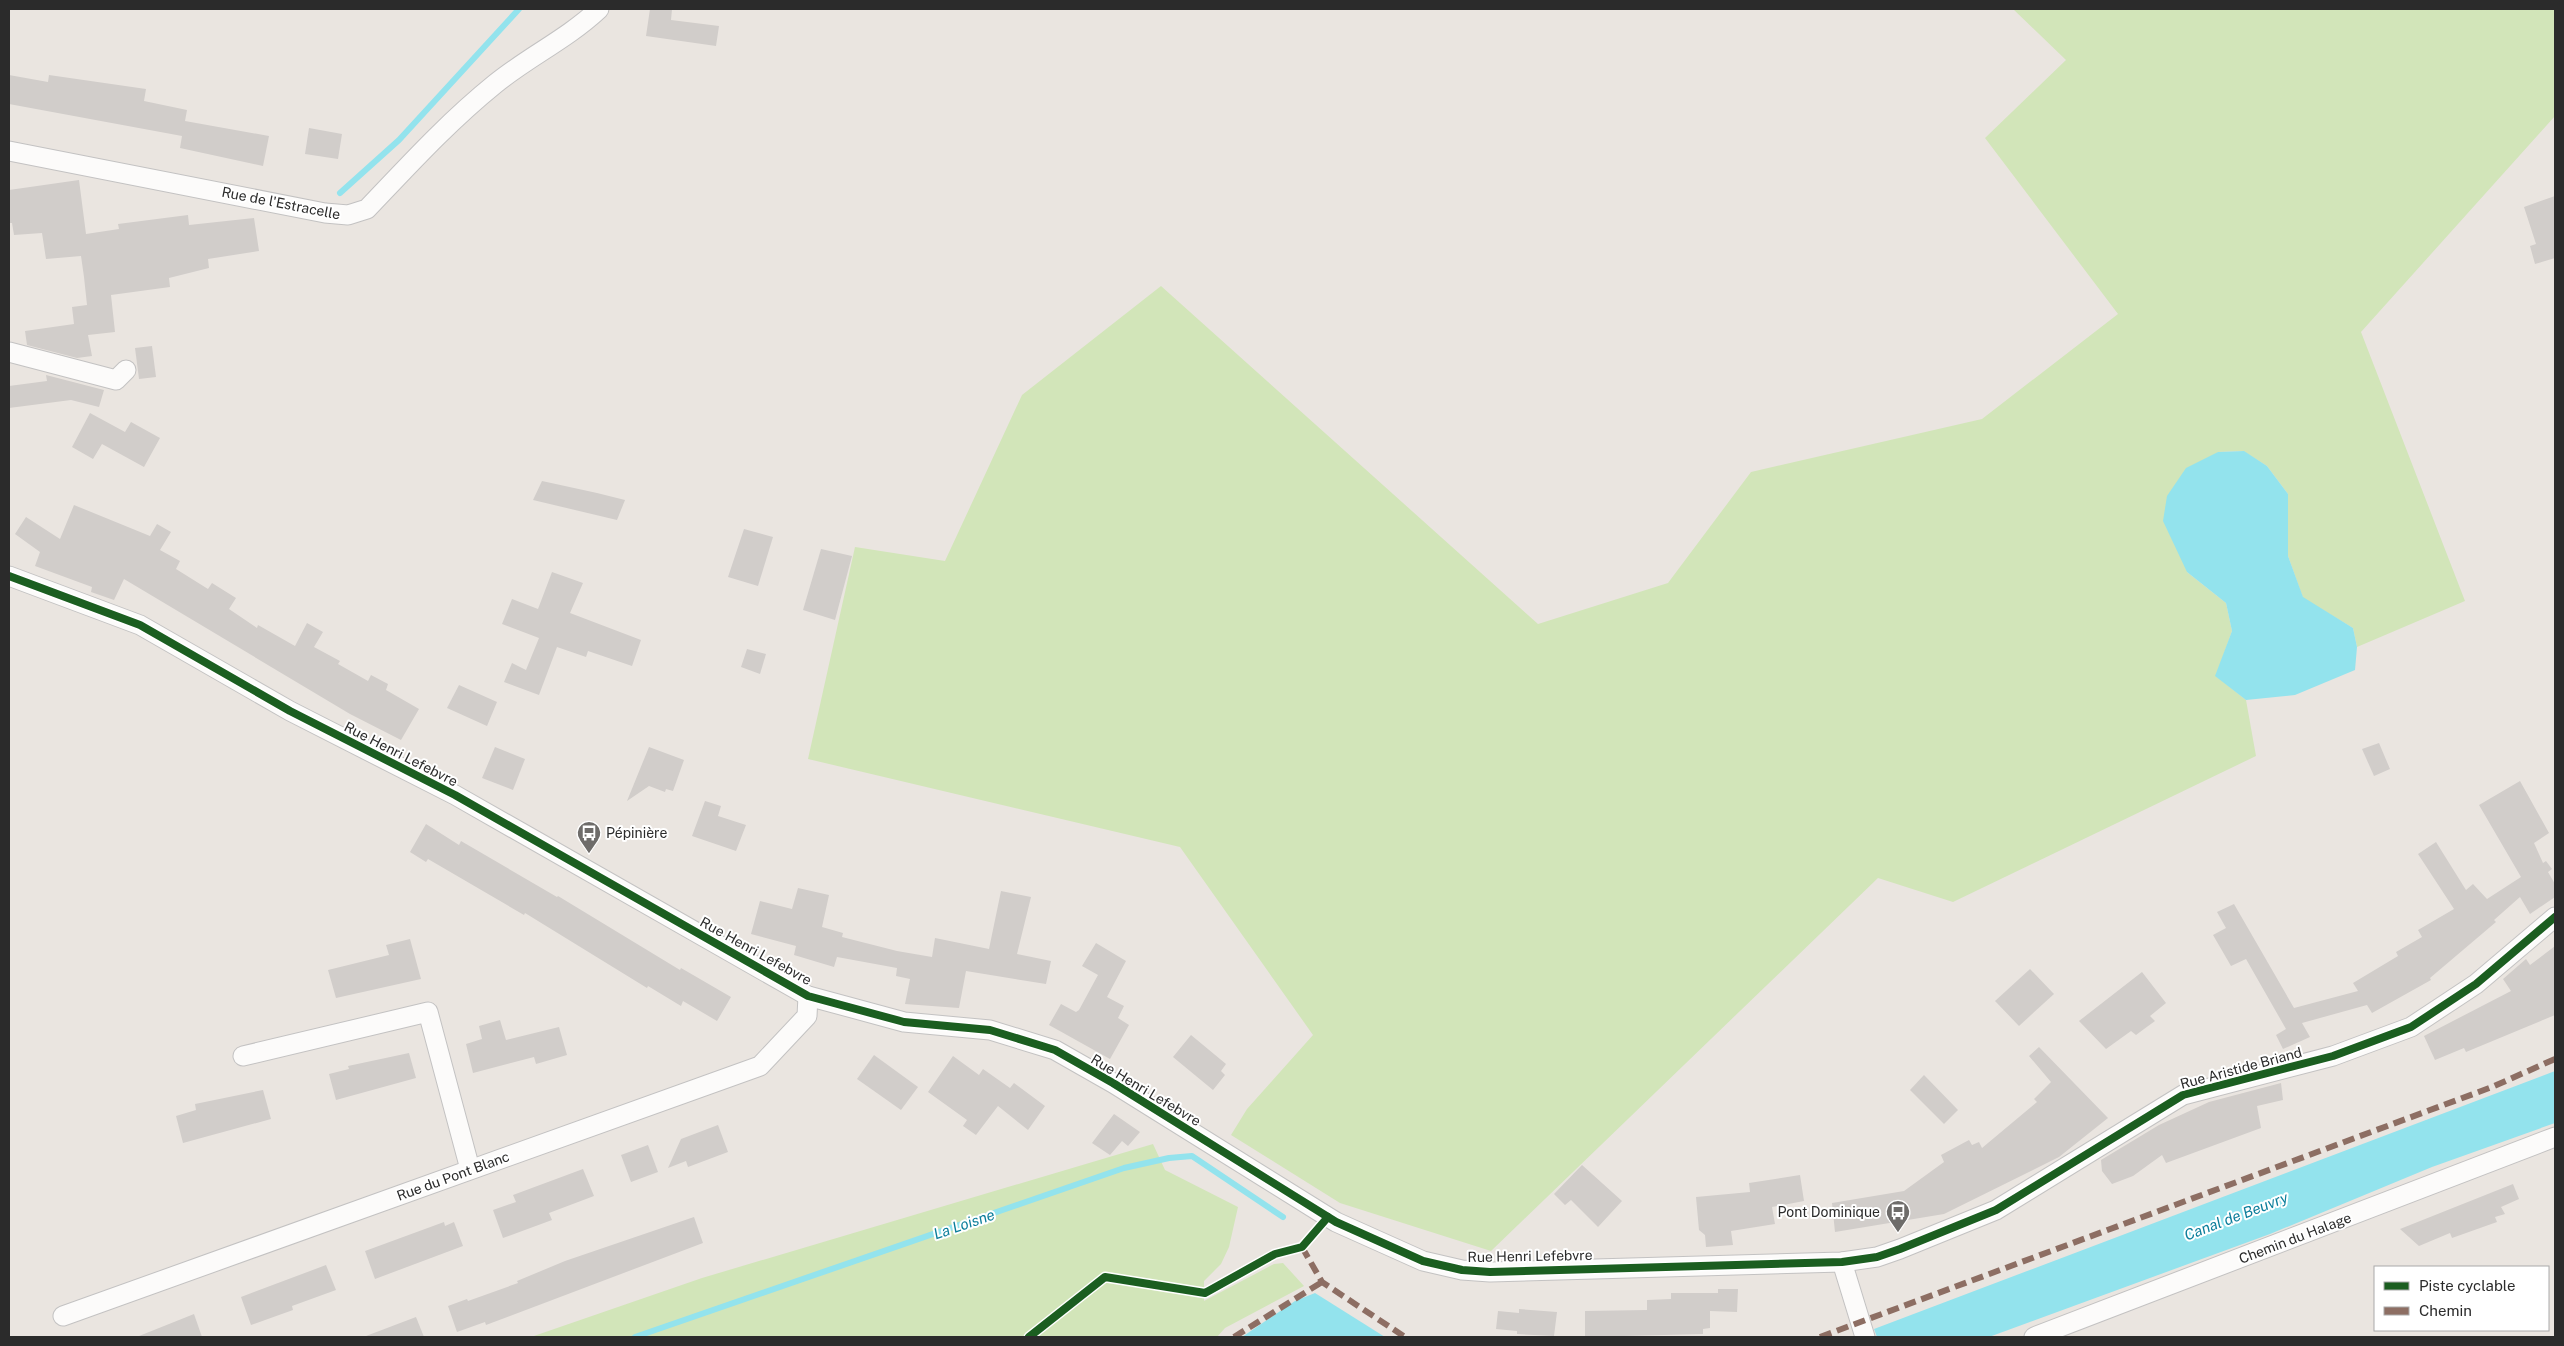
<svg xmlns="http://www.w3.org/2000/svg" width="2564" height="1346" viewBox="0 0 2564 1346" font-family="'Public Sans',sans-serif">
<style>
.green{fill:#d2e5b9}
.water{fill:#93e3ed}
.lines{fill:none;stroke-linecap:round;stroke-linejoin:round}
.stream{stroke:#93e3ed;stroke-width:6}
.building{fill:#d1cdca}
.minor-casing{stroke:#c3c2c2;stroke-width:21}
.minor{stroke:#fcfbfa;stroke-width:19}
.quiet{stroke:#8d6e63;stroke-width:6;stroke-dasharray:12 6;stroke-linecap:butt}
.cycleway-casing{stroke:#fff;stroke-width:11}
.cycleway{stroke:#1b5e20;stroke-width:8}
.labels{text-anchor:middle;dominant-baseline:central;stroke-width:4;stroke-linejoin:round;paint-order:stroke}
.street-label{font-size:14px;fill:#2b2b2b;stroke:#fff}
.poi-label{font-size:14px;fill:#2b2b2b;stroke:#fff;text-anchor:start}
.water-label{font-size:15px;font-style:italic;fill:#0a7d9a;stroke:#fff}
</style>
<rect width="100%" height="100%" fill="#eae5e0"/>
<g class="green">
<path d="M2013 9H2555V116L2361 332 2465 601 2357 647 2353 628 2303 598 2288 556V494L2267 466 2243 451 2218 452 2187 572 2226 603 2232 631 2216 676 2246 700 2256 756 1953 902 1878 878 1491 1251 1340 1203 1231 1135 1247 1109 1313 1035 1180 847 808 759 855 547 945 561 1022 395 1161 286 1538 624 1668 583 1751 472 1982 419 2118 314 1985 138 2066 60Z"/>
<path d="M1153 1144 1165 1170 1238 1207 1229 1247 1221 1264 1204 1281V1301L1274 1264 1283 1263 1304 1286 1225 1328 1217 1337H531L702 1278Z"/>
</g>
<g class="water">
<path d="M2244 451 2267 466 2288 494V556L2303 597 2353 628 2357 647 2355 670 2295 695 2246 700 2215 676 2232 631 2226 603 2187 572 2163 521 2167 496 2186 468 2218 452Z"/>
<path d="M2555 1071V1123L2432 1167 2270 1234 1989 1337H1877L1874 1329Z"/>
<path d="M1315 1293 1385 1337H1242L1295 1301Z"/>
</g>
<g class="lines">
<g class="stream">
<path d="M340 193 399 140 519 9"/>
<path d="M635 1337 1124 1168 1169 1158 1192 1156 1283 1217"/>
</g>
</g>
<g class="building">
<path d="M650 9H672L671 20 719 26 716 46 646 36Z"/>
<path d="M9 75 48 82 49 75 146 89 144 101 187 110 185 121 269 136 263 166 180 148 182 136 9 104Z"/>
<path d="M309 128 342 134 338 159 305 154Z"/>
<path d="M79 180 86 234 119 229 118 224 188 215 189 225 254 218 259 251 208 259 209 268 169 278 170 287 111 295 115 332 88 335 92 356 77 358 27 345 25 331 74 324 72 307 87 305 84 277 81 256 46 259 42 233 14 235 12 223H9V190Z"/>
<path d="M2555 196V258L2535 264 2530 246 2536 244 2524 207Z"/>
<path d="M152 346 156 377 139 379 135 348Z"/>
<path d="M46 375 104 390 99 407 71 400 9 408V386L47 381Z"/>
<path d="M90 413 125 432 131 422 160 438 144 467 102 444 93 459 72 447Z"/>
<path d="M542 481 597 493 625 500 617 520 533 500Z"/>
<path d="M74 505 150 536 157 524 171 532 160 550 180 561 176 569 208 589 212 583 236 598 229 609 257 628 258 625 295 646 307 623 323 632 314 647 340 661 338 664 368 681 371 675 388 684 386 690 419 709 401 740 350 714 124 579 114 600 91 592 92 587 35 566 40 552 15 534 26 517 60 539Z"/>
<path d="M744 529 773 537 758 586 728 577Z"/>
<path d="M821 549 852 556 835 620 803 610Z"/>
<path d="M552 572 583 583 570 613 641 640 632 666 588 651 586 657 557 647 539 695 504 682 512 663 526 670 539 638 502 624 512 599 538 609Z"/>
<path d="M747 649 766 654 760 674 741 667Z"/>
<path d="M459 685 497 702 487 726 447 708Z"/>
<path d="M2379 743 2390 769 2374 776 2362 749Z"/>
<path d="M495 747 525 759 513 790 482 778Z"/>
<path d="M649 747 684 760 673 791 666 789 665 792 649 786 627 801Z"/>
<path d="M2520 781 2549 833 2534 843 2543 863 2546 861 2552 869 2548 872 2555 884V897L2530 914 2520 897 2494 920 2496 922 2430 978 2431 980 2372 1013 2367 1005 2302 1023 2310 1037 2283 1049 2276 1035 2286 1029 2246 959 2231 966 2213 935 2226 928 2217 912 2234 904 2294 1008 2358 991 2353 983 2398 956 2396 952 2422 937 2418 930 2454 909 2418 854 2436 842 2466 890 2473 884 2487 899 2521 877 2479 805Z"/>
<path d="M705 801 721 806 718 816 746 825 736 851 692 836Z"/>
<path d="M426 824 459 845 461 841 557 897 558 896 680 970 681 968 731 997 717 1021 683 1001 681 1006 648 986 647 988 525 913 524 915 428 859 426 862 410 852Z"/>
<path d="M798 888 829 895 822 927 843 933 842 937 897 951 932 957 935 938 989 949 1001 891 1031 897 1017 954 1051 961 1046 984 966 971 959 1008 905 1004 910 979 896 976 897 968 837 957 834 967 794 955 796 946 751 934 760 901 792 909Z"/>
<path d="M410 939 421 979 336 998 328 970 389 955 386 945Z"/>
<path d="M1096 943 1126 961 1107 997 1124 1006 1118 1018 1129 1025 1110 1059 1049 1025 1061 1004 1076 1012 1079 1010 1098 975 1082 966Z"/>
<path d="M2555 946V1015L2466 1052 2464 1048 2435 1060 2424 1036 2511 991 2503 979 2526 959 2530 965Z"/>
<path d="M2030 969 2054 994 2019 1026 1995 1001Z"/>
<path d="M2142 972 2166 1003 2150 1016 2155 1021 2144 1029 2136 1035 2131 1031 2106 1049 2079 1021Z"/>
<path d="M500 1020 506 1040 559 1027 567 1055 536 1064 534 1057 473 1073 466 1044 482 1039 479 1026Z"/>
<path d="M1191 1035 1226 1064 1221 1071 1225 1075 1213 1090 1173 1057Z"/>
<path d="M2039 1047 2108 1118 2059 1157 1944 1214 1835 1232 1832 1203 1904 1191 1944 1162 1941 1155 1969 1140 1972 1145 1979 1142 1982 1148 2037 1102 2034 1099 2051 1082 2029 1056Z"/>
<path d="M409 1053 416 1078 336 1100 329 1074 349 1069 348 1066Z"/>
<path d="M874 1055 918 1087 901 1110 857 1079Z"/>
<path d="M953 1056 979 1075 983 1069 1010 1088 1014 1083 1045 1106 1028 1130 998 1106 976 1135 963 1126 967 1120 928 1092Z"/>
<path d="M1924 1075 1958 1110 1944 1124 1910 1090Z"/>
<path d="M2281 1083 2283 1100 2257 1106 2261 1128 2166 1163 2162 1155 2133 1176 2112 1184 2102 1171 2101 1160 2159 1125 2209 1102Z"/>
<path d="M263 1090 271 1119 183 1143 176 1116 196 1110 195 1104Z"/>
<path d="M1114 1114 1140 1132 1128 1146 1122 1141 1110 1155 1092 1143Z"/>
<path d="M718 1125 728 1152 688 1167 686 1161 668 1168 681 1139Z"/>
<path d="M648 1145 658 1172 631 1182 621 1155Z"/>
<path d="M1582 1165 1622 1201 1598 1227 1571 1200 1565 1205 1554 1194Z"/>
<path d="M583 1169 594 1196 549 1213 552 1220 503 1238 493 1210 516 1202 513 1195Z"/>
<path d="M1800 1175 1804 1201 1772 1207 1775 1224 1731 1231 1733 1245 1706 1247 1705 1235 1699 1230 1696 1197 1750 1192 1749 1183Z"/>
<path d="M2513 1184 2519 1199 2501 1207 2505 1214 2495 1217 2497 1222 2452 1238 2450 1233 2419 1246 2400 1229Z"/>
<path d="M694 1217 703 1243 486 1325 485 1322 457 1332 448 1306 467 1299 468 1301 518 1283 517 1281 565 1261Z"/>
<path d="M444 1222 445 1226 454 1222 463 1246 375 1279 365 1251Z"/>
<path d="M326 1265 336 1290 292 1306 293 1310 251 1325 241 1297Z"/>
<path d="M1718 1289H1738L1737 1312 1710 1311V1328L1703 1329V1334L1585 1337V1311L1647 1310V1300L1671 1299V1293H1718Z"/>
<path d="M1519 1309 1557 1312 1554 1336 1517 1334V1331L1496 1329 1498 1311 1519 1313Z"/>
<path d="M194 1314 202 1337H139V1336Z"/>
<path d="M416 1317 424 1337H366V1336Z"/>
</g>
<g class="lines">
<g class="minor-casing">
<g id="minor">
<path d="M9 151 325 213 348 215 367 209C408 166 448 122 495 84 528 57 567 39 599 9"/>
<path d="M9 352 116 380 126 370"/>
<path d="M9 576 140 625 290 711 455 795 808 996 904 1022 990 1030 1055 1050 1113 1083 1336 1222 1423 1261 1462 1270 1490 1272 1842 1262 1877 1257 1900 1249 1996 1210 2183 1095 2333 1056 2411 1027 2476 984 2555 917"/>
<path d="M243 1056 428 1012 470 1169"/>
<path d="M1842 1262 1865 1337"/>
<path d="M63 1316 760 1066 807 1016 808 996"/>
<path d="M2034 1337 2555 1137"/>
</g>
</g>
<use href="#minor" class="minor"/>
<g class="quiet">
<path d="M1302 1247 1322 1282 1405 1337"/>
<path d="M1234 1337 1322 1282"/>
<path d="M1820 1337 2492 1087 2555 1059"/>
</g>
<g class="cycleway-casing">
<g id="cycleway">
<path d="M9 576 140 625 290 711 455 795 808 996 904 1022 990 1030 1055 1050 1113 1083 1336 1222 1423 1261 1462 1270 1490 1272 1842 1262 1877 1257 1900 1249 1996 1210 2183 1095 2333 1056 2411 1027 2476 984 2555 917"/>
<path d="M1029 1337 1105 1277 1205 1293 1275 1254 1302 1247 1328 1217"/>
</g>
</g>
<use href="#cycleway" class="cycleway"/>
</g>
<defs>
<g id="bus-pin" transform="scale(1.25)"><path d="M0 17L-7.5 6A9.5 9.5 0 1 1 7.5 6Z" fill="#6e6c6a" stroke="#fff"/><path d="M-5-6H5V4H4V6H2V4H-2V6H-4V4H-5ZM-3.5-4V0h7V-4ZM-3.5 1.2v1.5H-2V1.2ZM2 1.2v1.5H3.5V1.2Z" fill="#fff"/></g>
</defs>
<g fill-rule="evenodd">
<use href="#bus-pin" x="589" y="833"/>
<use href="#bus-pin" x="1898" y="1212"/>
</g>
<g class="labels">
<g class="street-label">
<text transform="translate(281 203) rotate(11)">Rue de l'Estracelle</text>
<text transform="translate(401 754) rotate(27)">Rue Henri Lefebvre</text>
<text transform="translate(756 951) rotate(29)">Rue Henri Lefebvre</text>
<text transform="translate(2241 1068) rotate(-15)">Rue Aristide Briand</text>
<text transform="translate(1146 1090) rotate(31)">Rue Henri Lefebvre</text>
<text transform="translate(453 1176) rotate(-20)">Rue du Pont Blanc</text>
<text transform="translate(2295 1238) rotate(-21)">Chemin du Halage</text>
<text transform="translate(1530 1256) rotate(-1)">Rue Henri Lefebvre</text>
</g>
<g class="poi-label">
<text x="606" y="833">Pépinière</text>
<text x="1880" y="1212" text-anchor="end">Pont Dominique</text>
</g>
<g class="water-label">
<text transform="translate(2236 1216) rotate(-21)">Canal de Beuvry</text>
<text transform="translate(964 1224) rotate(-19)">La Loisne</text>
</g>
</g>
<rect width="2564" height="1346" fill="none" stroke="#2b2b2b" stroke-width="20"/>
<rect x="2374" y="1266" width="175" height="65" fill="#ffffff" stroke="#aaaaaa"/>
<rect x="2384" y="1282" width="25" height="8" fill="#1b5e20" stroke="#aaaaaa"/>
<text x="2419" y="1291" font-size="15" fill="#2b2b2b">Piste cyclable</text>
<rect x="2384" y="1307" width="25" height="8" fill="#8d6e63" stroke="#aaaaaa"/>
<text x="2419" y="1316" font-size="15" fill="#2b2b2b">Chemin</text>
</svg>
